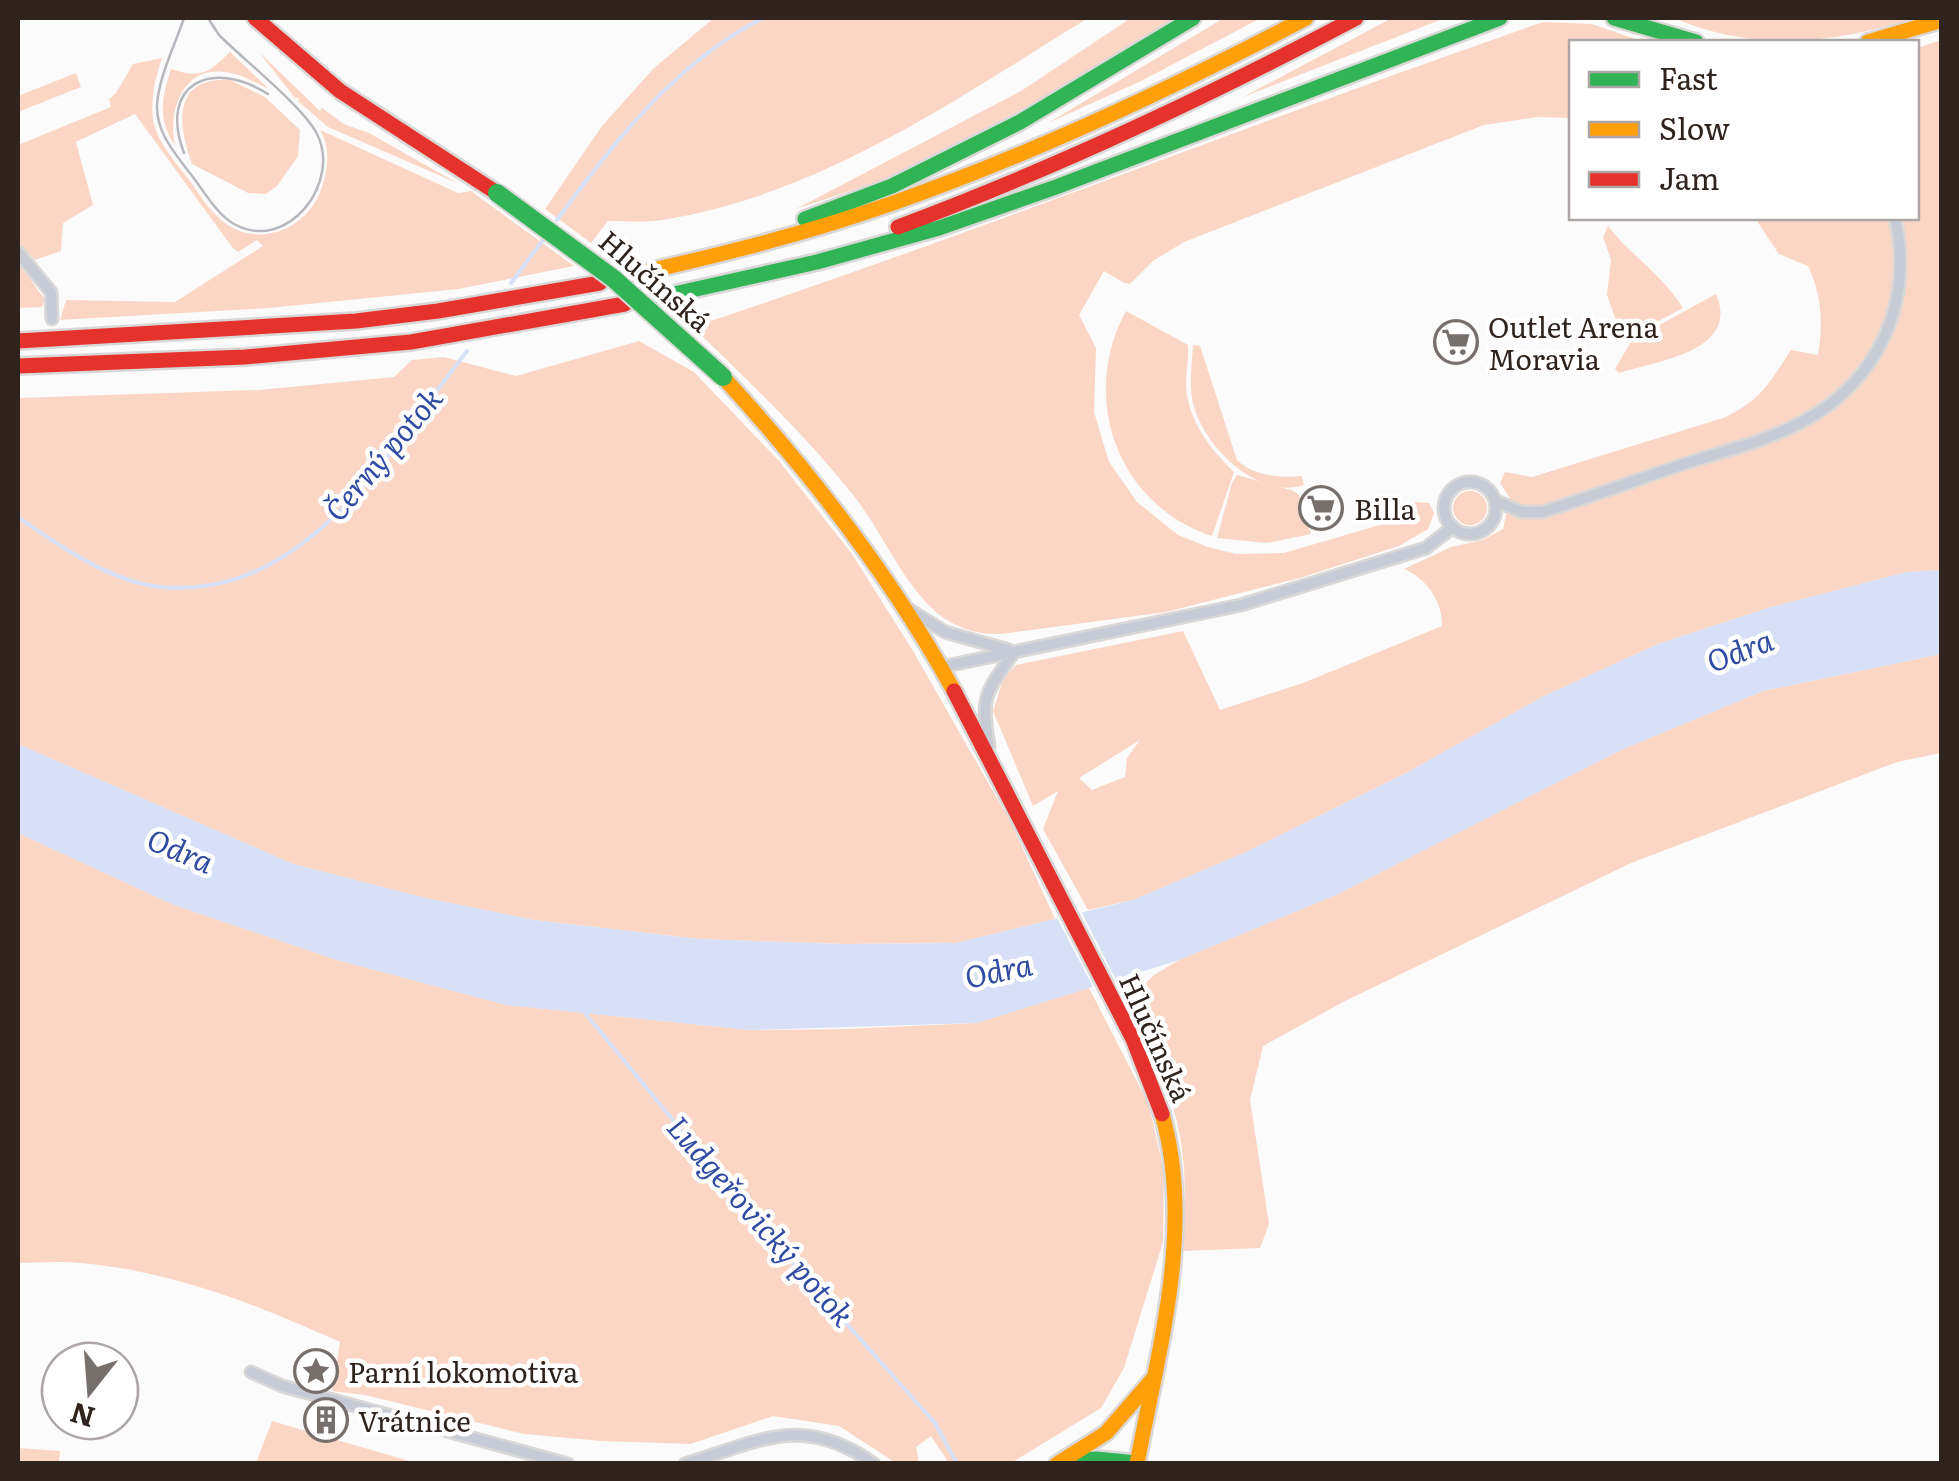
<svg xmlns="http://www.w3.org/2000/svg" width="1959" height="1481" viewBox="0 0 1959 1481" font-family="Literata,serif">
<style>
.green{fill:#fbd6c5;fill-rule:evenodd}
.water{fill:#d7e0f6}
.pier{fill:#fbfbfb}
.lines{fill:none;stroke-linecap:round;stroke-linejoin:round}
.stream{stroke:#d7e0f6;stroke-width:4}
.street-casing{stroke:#dad8d7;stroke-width:15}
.fast-casing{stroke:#dad8d7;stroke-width:20}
.slow-casing{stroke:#dad8d7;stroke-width:20}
.jam-casing{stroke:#dad8d7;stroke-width:20}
.street{stroke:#c7cbd6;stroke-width:10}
.fast{stroke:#30b455;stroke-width:15}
.slow{stroke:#ff9f0a;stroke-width:15}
.jam{stroke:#e5322d;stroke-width:15}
.tram{stroke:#b6b8bd;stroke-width:2.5}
.fast-bridge-casing{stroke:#dad8d7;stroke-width:22;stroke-linecap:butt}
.fast-bridge{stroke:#30b455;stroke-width:18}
.labels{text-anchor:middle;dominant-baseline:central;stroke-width:9;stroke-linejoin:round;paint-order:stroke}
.street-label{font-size:28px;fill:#2f231d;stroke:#fff}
.poi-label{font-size:28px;fill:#2f231d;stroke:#fff;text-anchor:start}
.water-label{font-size:30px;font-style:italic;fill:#304ba2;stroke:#fff}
</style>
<rect width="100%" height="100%" fill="#fbfbfb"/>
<g class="green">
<path d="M714 18H1088C955 100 820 195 662 220 645 223 626 221 608 221L591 243 545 209 602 126 654 68Z"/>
<path d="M1131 18H1177L1063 88 892 177 796 209 1021 91Z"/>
<path d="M1224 18H1261L1141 81 1048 123Z"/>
<path d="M1392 18H1445L1243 97Z"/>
<path d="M1674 18H1914C1836 44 1751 52 1674 18Z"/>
<path d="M1543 22 1592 24 1644 42H1572L1571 118 1537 117 1484 125 1184 242 1153 261 1130 284 1124 283 1104 271 1079 315 1096 348 1094 412 1109 462 1137 502 1178 535 1208 547 1236 554 1284 553 1400 519 1415 502 1429 503 1434 513 1428 529 1399 546 1300 578 1166 612 1001 634C977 635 956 628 937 613 903 583 884 536 857 500 808 437 750 383 693 327 979 232 1258 121 1543 22Z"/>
<path d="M1941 40V570L1907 572 1771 607 1658 644 1544 696 1408 772 1246 852 1133 900 1088 910 1043 829 1058 791 1033 806 993 711 1004 677 1016 665 1183 631 1220 710 1303 683 1442 626C1443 602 1426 578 1404 569L1451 547 1483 540 1503 529 1510 498 1500 483 1505 472 1532 477 1723 418C1761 401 1770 382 1791 350L1818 355C1823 324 1822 295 1808 266L1779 254 1755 218H1916L1917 48ZM1140 740 1127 758 1125 777 1092 790 1079 778Z"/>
<path d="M230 52 269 89C255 83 240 73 224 72 181 67 168 113 175 145 157 120 162 96 171 69 202 79 208 73 230 52Z"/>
<path d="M259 52 320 111 322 108 344 124 369 133 459 184 328 127 298 101 299 98H295Z"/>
<path d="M162 58C156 75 149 104 154 124 159 144 174 160 186 176 197 190 207 208 220 219 255 250 306 231 321 190 328 170 331 149 320 130L458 193 471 191 574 266 458 289 269 308 60 320 66 300 175 302 263 246 257 240 238 252 232 247 135 114 76 142 93 205 63 223 61 251 35 260 18 242V145L111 107 109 99 116 93 133 64Z"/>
<path d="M76 73 81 87 18 112V96Z"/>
<path d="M230 80 265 97 300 130 298 156 277 186 266 194 248 193 192 164C178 126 171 77 230 80Z"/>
<path d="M1608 226C1632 257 1660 272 1683 308L1623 340 1607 295 1611 260 1603 237Z"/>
<path d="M18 262 45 300 42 307 18 308Z"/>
<path d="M1716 294C1741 351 1657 361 1619 373L1615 369 1632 340Z"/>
<path d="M1126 311 1188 345C1189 358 1186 371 1186 384 1187 419 1210 449 1234 472L1212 536C1117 505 1079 397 1126 311Z"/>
<path d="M639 341 694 372 779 461 852 554 913 651 1010 821 1055 919 956 943 844 944 699 939 534 920 425 898 293 864 18 744V398L259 390 394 377 412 360 444 357 516 376Z"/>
<path d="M1193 345 1200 346 1237 460C1254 476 1279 478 1302 476L1304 485C1258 500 1206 448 1194 407 1188 386 1192 366 1193 345Z"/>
<path d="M1237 475 1294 491 1299 495 1311 534 1267 543 1217 538 1232 483Z"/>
<circle cx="1470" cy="508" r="17"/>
<path d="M1941 654V753L1897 762 1631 863 1345 1001 1263 1046 1250 1100 1269 1224 1260 1248 1183 1251C1185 1213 1187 1174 1180 1136 1171 1088 1150 1042 1133 996L1154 975 1179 960 1336 895 1621 750 1763 691Z"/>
<path d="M18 833 174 905 337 960 507 1005 750 1030 846 1029 976 1023 1089 988 1149 1105 1164 1172 1163 1242 1124 1368 1101 1408 1011 1463H949L931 1436 916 1447 919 1463H896L839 1426 773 1416 691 1444 602 1441 524 1434 365 1395 332 1391 340 1342C256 1304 172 1271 80 1263 59 1261 38 1263 18 1263Z"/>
<path d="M272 1421 416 1463H256Z"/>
<path d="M18 1448 60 1451 59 1463H18Z"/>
</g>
<path class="water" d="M1941 570V654L1763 691 1621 750 1336 895 1179 960 977 1023 750 1030 506 1005 337 960 174 905 18 833V744L293 864 426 898 534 920 699 939 844 944 956 943 1133 900 1246 852 1408 772 1544 696 1658 644 1771 607 1907 572Z"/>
<path class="pier" d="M1079 907 1118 984 1095 991 1055 914Z"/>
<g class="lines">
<g class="stream">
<path d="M557 220C612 144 677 61 763 18"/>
<path d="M511 283 543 240"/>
<path d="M18 517C58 545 110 582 161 587 306 601 390 449 467 351"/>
<path d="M585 1013 764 1231 935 1423 957 1464"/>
</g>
<g class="street-casing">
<g id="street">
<path d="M18 252 51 292 52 319"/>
<circle cx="1470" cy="508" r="26"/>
<path d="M1496 501 1522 512H1542C1591 497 1639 479 1687 463 1725 451 1766 441 1802 422 1879 381 1914 302 1895 218"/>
<path d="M910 610 945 632 1009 650"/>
<path d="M941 667 1241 605 1426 548 1453 527"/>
<path d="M989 746C980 695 986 693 1014 652"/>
<path d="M251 1372 282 1386 568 1464"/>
<path d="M685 1464C760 1441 803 1413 874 1464"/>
</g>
</g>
<g class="fast-casing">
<g id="fast">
<path d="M1614 18 1696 42"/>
<path d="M805 219 892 186 1020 122 1193 18"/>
<path d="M656 298 817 262 939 228 1056 187 1500 18"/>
<path d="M1069 1462 1096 1459 1137 1463"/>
</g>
</g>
<g class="slow-casing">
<g id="slow">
<path d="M1868 42 1942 20"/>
<path d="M631 275C720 255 809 233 896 202 1038 152 1173 88 1306 18"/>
<path d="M723 377C812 474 891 576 954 691"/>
<path d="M1057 1464 1106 1433 1152 1380"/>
<path d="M1137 1464C1158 1351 1195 1228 1162 1114"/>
</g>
</g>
<g class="jam-casing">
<g id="jam">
<path d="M255 18 340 91 497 193"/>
<path d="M898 227C1056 168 1207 97 1356 18"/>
<path d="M18 341 356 321 438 311 600 283"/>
<path d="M18 366 245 357 411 342 625 304"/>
<path d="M954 691 1133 1039 1162 1114"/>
</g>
</g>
<use href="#street" class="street"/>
<use href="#fast" class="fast"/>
<use href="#slow" class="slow"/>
<use href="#jam" class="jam"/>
<g class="tram">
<path d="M184 18C175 45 159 76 157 105 156 132 174 152 189 172 203 189 215 213 234 224 288 254 343 181 316 132 301 105 243 59 219 35L208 18"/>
<path d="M184 153C158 84 211 58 268 94"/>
</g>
<g class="fast-bridge-casing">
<path id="fast-bridge" d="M497 193 614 279 723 377"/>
</g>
<use href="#fast-bridge" class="fast-bridge"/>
</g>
<defs>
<g id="supermarket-ring" transform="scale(2.25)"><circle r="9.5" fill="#fff" stroke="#766f6b" stroke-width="1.5"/><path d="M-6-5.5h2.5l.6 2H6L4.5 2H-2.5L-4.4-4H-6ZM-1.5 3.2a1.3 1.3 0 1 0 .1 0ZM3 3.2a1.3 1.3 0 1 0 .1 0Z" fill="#766f6b"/></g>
<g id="sight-ring" transform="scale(2.25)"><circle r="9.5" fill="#fff" stroke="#766f6b" stroke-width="1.5"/><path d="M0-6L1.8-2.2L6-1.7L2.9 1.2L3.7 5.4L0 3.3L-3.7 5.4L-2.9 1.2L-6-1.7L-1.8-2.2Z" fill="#766f6b"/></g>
<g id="building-ring" transform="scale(2.25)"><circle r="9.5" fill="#fff" stroke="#766f6b" stroke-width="1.5"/><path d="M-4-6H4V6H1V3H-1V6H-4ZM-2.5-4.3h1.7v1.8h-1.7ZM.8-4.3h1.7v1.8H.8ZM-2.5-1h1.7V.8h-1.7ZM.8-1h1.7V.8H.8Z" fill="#766f6b"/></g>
</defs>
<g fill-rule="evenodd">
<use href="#supermarket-ring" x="1456" y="342"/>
<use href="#supermarket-ring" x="1321" y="508"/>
<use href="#sight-ring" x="316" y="1371"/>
<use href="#building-ring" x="326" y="1420"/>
</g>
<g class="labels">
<g class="street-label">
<text transform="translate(656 280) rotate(41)">Hlučínská</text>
<text transform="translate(1157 1037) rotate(66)">Hlučínská</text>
</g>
<g class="poi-label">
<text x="1488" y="326">Outlet Arena<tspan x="1488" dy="32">Moravia</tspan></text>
<text x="1354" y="508">Billa</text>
<text x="348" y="1371">Parní lokomotiva</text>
<text x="358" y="1420">Vrátnice</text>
</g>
<g class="water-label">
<text transform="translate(382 453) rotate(-50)">Černý potok</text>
<text transform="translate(1739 649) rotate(-21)">Odra</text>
<text transform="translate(181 849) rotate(23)">Odra</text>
<text transform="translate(998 969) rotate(-12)">Odra</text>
<text transform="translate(762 1220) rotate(49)">Ludgeřovický potok</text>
</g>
</g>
<rect width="1959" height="1481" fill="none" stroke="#2f231d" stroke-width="40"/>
<rect x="1569" y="40" width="350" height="180" fill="#ffffff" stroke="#aca7a5" stroke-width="2.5"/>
<rect x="1589" y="72" width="50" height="15" fill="#30b455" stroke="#aca7a5" stroke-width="2.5"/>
<text x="1659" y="90" font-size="30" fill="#2f231d">Fast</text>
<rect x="1589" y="122" width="50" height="15" fill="#ff9f0a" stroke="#aca7a5" stroke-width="2.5"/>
<text x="1659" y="140" font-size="30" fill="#2f231d">Slow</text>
<rect x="1589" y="172" width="50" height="15" fill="#e5322d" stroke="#aca7a5" stroke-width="2.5"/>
<text x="1659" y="190" font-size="30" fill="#2f231d">Jam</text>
<g transform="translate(90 1391) rotate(197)"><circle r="48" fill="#ffffff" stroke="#aca7a5" stroke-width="2.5"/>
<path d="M0-8L18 38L0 25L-18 38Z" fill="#766f6b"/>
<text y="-15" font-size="28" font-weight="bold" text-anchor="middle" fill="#2f231d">N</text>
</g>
</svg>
